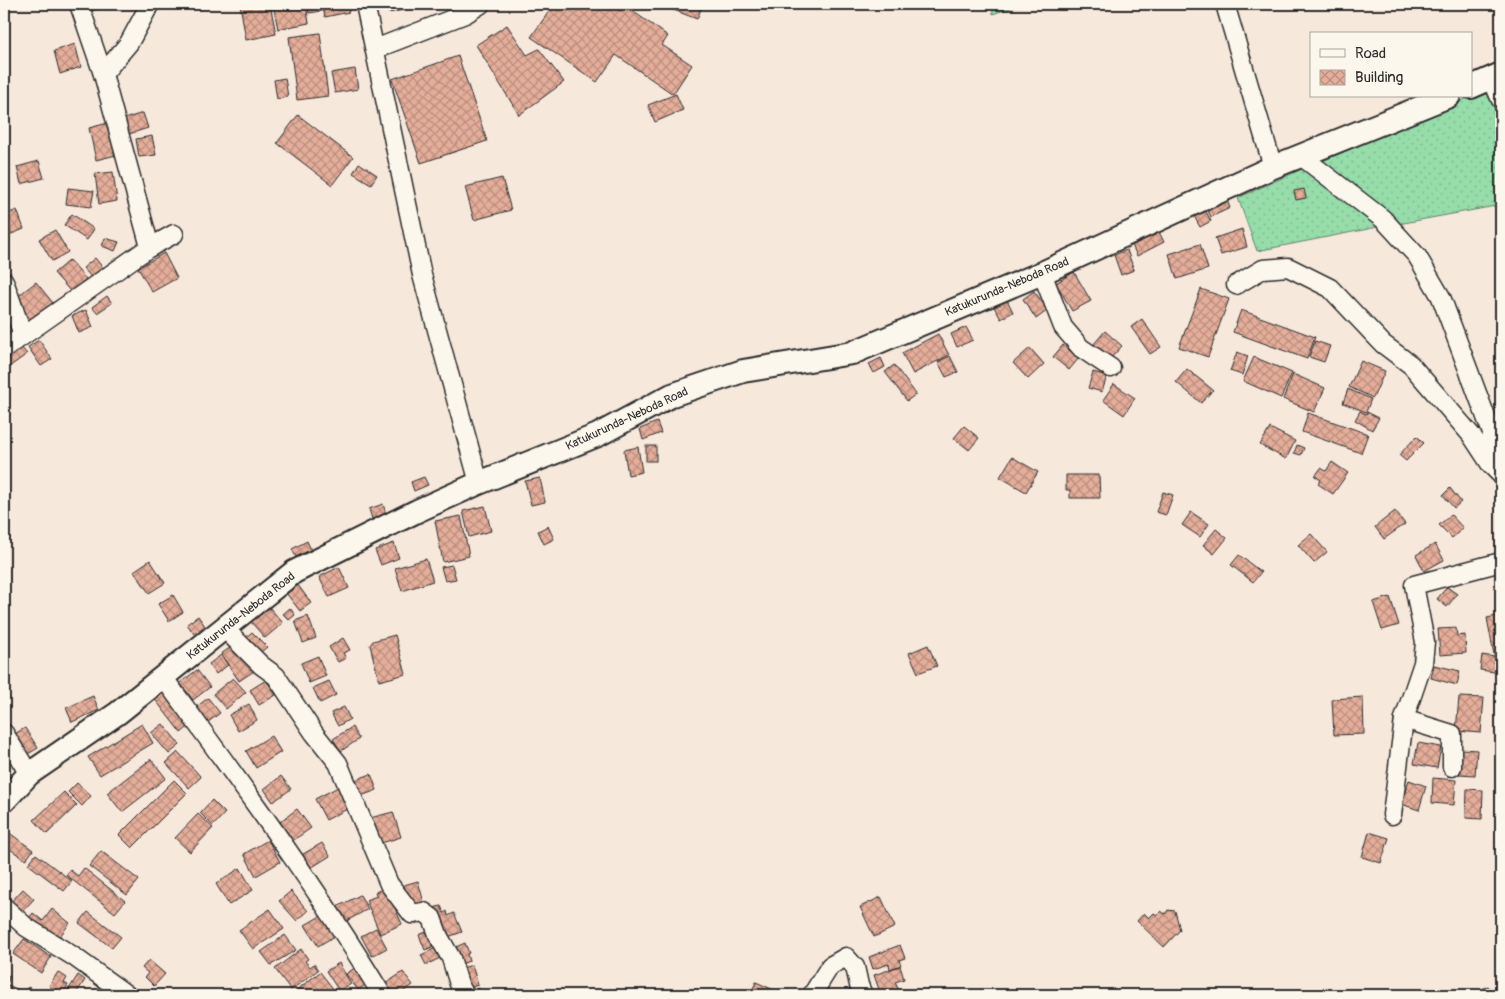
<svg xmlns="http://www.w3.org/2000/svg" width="1505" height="999" viewBox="0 0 1505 999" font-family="Pangolin,sans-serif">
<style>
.grass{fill:url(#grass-dots);stroke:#60846a}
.building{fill:url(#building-cross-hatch);stroke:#2b2b2b}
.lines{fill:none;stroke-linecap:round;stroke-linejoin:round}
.minor-casing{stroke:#2b2b2b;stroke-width:21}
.major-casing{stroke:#2b2b2b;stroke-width:26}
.minor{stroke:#fbf7ec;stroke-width:18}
.major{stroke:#fbf7ec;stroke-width:22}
.labels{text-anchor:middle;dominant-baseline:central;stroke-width:4.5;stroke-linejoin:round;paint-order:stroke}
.street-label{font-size:12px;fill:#2b2b2b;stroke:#fbf7ec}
</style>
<defs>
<pattern id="grass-dots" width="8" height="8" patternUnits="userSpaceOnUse" patternTransform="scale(1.25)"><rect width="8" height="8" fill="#96ddaa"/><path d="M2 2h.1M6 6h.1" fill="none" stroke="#81be92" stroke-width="1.8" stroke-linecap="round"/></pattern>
<pattern id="building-cross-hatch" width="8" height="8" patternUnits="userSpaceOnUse" patternTransform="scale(1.25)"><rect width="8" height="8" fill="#e5ae9a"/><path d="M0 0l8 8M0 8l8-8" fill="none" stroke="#ba8e7e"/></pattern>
</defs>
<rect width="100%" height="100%" fill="#f7e8dc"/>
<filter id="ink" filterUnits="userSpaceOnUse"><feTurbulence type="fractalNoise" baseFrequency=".02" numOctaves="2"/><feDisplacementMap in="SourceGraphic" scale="10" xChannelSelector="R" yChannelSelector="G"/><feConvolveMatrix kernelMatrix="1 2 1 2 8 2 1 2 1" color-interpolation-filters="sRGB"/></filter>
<g filter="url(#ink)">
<g class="grass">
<path d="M992 4H1022L993 14Z"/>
<path d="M1488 89 1501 108V205L1393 225 1318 163Z"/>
<path d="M1302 169 1388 225 1257 251 1238 198Z"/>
</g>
<g class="building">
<path d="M87 4H102L103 8 89 11Z"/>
<path d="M240 4H270L276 34 246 40Z"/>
<path d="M273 4H306L309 23 278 29Z"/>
<path d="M307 4H321L322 11 309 13Z"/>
<path d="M322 4H347L349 12 325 17Z"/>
<path d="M387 4H430L389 13Z"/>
<path d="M541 4H614L613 5 620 11 624 5 668 36 662 45 692 65 673 94 616 55 597 82 531 37 550 10Z"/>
<path d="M658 4H703L697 19Z"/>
<path d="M507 25 527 55 539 49 564 82 519 115 476 45Z"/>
<path d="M320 33 328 96 297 100 289 37Z"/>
<path d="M75 44 81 67 60 74 54 51Z"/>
<path d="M458 56 487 141 421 163 392 79Z"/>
<path d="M355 69 358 89 335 93 331 73Z"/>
<path d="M285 78 288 97 277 99 274 80Z"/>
<path d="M676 94 683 110 655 122 648 105Z"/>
<path d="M143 113 148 128 129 134 124 119Z"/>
<path d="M298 115 353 157 332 185 277 143Z"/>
<path d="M108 123 116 155 96 160 89 128Z"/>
<path d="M152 136 156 155 139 157 136 139Z"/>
<path d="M39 161 44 178 21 184 17 167Z"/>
<path d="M359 163 377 175 371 184 353 173Z"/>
<path d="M113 172 117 201 99 204 95 174Z"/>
<path d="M502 178 511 210 474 220 465 187Z"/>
<path d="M68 188 94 191 91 207 66 204Z"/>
<path d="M1304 189 1306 198 1296 200 1294 191Z"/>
<path d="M1227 200 1230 208 1211 217 1207 209Z"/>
<path d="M17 210 24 229 4 237V215Z"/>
<path d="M1205 210 1211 221 1200 227 1194 216Z"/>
<path d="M72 214 94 229 87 240 64 225Z"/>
<path d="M1242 229 1247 247 1221 255 1215 238Z"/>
<path d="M55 230 68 252 52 261 39 239Z"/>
<path d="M1158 230 1164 242 1137 256 1131 243Z"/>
<path d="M105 238 119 242 115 251 102 246Z"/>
<path d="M1200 244 1208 269 1177 279 1169 254Z"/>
<path d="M1127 250 1134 270 1121 275 1114 255Z"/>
<path d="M164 253 177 278 152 292 138 268Z"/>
<path d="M95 258 104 269 92 278 83 268Z"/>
<path d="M69 260 86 279 71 292 54 273Z"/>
<path d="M1074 272 1091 301 1072 311 1056 283Z"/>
<path d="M36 282 57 308 50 314 45 309 31 320 14 299Z"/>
<path d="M1201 289 1229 299 1208 357 1179 347Z"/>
<path d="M1034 291 1048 310 1036 319 1023 299Z"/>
<path d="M107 296 112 303 97 313 92 307Z"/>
<path d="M1007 300 1013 312 1001 319 994 307Z"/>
<path d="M86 310 93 327 79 333 72 316Z"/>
<path d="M1241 310 1315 337 1307 359 1233 332Z"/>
<path d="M1142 319 1161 347 1150 354 1131 327Z"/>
<path d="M966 327 973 340 957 347 951 334Z"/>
<path d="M1105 331 1122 346 1109 360 1093 345Z"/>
<path d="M938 334 949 355 913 374 902 353Z"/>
<path d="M39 340 52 359 41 366 28 347Z"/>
<path d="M1315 341 1330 346 1324 362 1309 357Z"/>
<path d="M1063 345 1079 358 1069 370 1053 357Z"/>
<path d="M21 347 27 354 9 367 4 359Z"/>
<path d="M1030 348 1044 364 1028 379 1013 363Z"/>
<path d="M1237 352 1248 356 1242 375 1230 371Z"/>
<path d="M950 356 958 372 946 377 938 362Z"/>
<path d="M1254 357 1292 373 1281 398 1243 381Z"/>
<path d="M881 358 885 367 874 373 869 364Z"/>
<path d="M1361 361 1385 371 1373 398 1349 387Z"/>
<path d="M894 365 916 394 907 401 885 372Z"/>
<path d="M1187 369 1213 390 1201 403 1176 382Z"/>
<path d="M1093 372 1107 376 1102 392 1088 388Z"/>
<path d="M1293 374 1325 388 1314 412 1283 399Z"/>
<path d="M1114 384 1135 398 1124 415 1103 400Z"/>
<path d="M1348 389 1371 399 1366 412 1343 403Z"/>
<path d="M1360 411 1366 414 1367 412 1379 418 1372 430 1355 420Z"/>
<path d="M1308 413 1368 434 1361 453 1302 432Z"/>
<path d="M657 422 661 433 643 440 640 429Z"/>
<path d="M964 426 979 438 969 450 954 438Z"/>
<path d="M1270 428 1295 441 1286 459 1260 445Z"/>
<path d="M1417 436 1424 443 1406 461 1399 455Z"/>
<path d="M1297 445 1304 448 1301 455 1294 453Z"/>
<rect x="646" y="446" width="10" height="15"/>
<path d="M638 447 642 472 628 475 624 450Z"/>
<path d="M1012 457 1038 472 1026 492 1000 477Z"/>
<path d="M1332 462 1348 473 1333 494 1318 484 1321 480 1315 476 1321 468 1326 471Z"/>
<path d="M1066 475H1099L1100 498H1070V490H1066Z"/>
<path d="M424 477 428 485 414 491 411 482Z"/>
<path d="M540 478 545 502 531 505 525 481Z"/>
<path d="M1450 488 1461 502 1454 508 1443 495Z"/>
<path d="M1163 492 1173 495 1166 515 1156 512Z"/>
<path d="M383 504 386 514 372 519 369 509Z"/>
<path d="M485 506 491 531 469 537 463 511Z"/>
<path d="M1395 511 1405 524 1384 539 1375 527Z"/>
<path d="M1191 512 1209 524 1200 537 1182 525Z"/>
<path d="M1451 515 1463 528 1452 538 1439 525Z"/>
<path d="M461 516 469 556 443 562 435 521Z"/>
<path d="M548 526 554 539 544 544 538 531Z"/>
<path d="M1216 529 1227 538 1214 554 1203 545Z"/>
<path d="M1311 534 1327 552 1314 563 1298 545Z"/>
<path d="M307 541 311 550 296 557 292 549Z"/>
<path d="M394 543 399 558 381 565 375 550Z"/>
<path d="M1435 544 1444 560 1424 571 1416 555Z"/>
<path d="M1239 555 1261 572 1253 582 1231 565Z"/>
<path d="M426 559 433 581 402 591 395 568Z"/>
<path d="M150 560 165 583 149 593 134 571Z"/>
<path d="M452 565 456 579 445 581 441 567Z"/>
<path d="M339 567 349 588 329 597 319 577Z"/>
<path d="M298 585 311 603 300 611 286 593Z"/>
<path d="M1447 587 1457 594 1447 607 1437 599Z"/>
<path d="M173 595 183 612 169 621 158 604Z"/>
<path d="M1390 597 1399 625 1382 630 1373 602Z"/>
<path d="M269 607 283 623 265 638 251 622Z"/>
<path d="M290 608 295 615 289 620 283 614Z"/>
<path d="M1501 615V654L1494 655 1487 618Z"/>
<path d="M198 616 205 626 194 634 187 624Z"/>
<path d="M308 616 316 638 303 643 295 621Z"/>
<path d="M1456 628 1457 636 1465 635 1466 653 1440 655 1438 629Z"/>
<path d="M252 632 267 647 256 656 242 641Z"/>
<path d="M395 635 406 674 379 681 370 645 373 641Z"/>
<path d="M343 638 350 650 343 653 346 658 338 662 329 647Z"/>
<path d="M237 643 257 669 239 681 221 654Z"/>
<path d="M928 645 937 666 918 673 909 653Z"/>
<path d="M221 655 228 665 216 674 209 664Z"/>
<path d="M1482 655 1501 658V673L1480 670Z"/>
<path d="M318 656 326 676 309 683 301 663Z"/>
<path d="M1434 665 1460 671 1457 685 1431 678Z"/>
<path d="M197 670 210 687 193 700 180 683Z"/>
<path d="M233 678 246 692 226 709 213 694Z"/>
<path d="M266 680 276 695 259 705 250 690Z"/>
<path d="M329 681 336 695 320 703 313 688Z"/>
<path d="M166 689 193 723 181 733 154 698Z"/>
<path d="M93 696 99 710 72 722 66 708Z"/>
<path d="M1363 697 1364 734 1334 735 1332 699Z"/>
<path d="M1459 697 1484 698 1481 733 1456 731Z"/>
<path d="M208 698 220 713 203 726 191 711Z"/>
<path d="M249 704 257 720 238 731 229 715Z"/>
<path d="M344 707 350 719 338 726 331 713Z"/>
<path d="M142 724 153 743 100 775 88 757Z"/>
<path d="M163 724 180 745 169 754 151 733Z"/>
<path d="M352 727 359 739 341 751 333 739Z"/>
<path d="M25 728 38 748 23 757 11 736Z"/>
<path d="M271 736 281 752 256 768 246 751Z"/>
<path d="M1418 743 1441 747 1437 768 1414 764Z"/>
<path d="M1461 749 1477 750 1475 775 1459 774Z"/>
<path d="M178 752 201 777 189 788 166 763Z"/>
<path d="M151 759 166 778 122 812 107 793Z"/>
<path d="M371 774 377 790 361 796 355 780Z"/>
<path d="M281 776 291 789 273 802 264 789Z"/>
<path d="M1433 778 1456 780 1454 805 1432 803Z"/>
<path d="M174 780 187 793 132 848 119 835Z"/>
<path d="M1409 780 1426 786 1419 810 1401 804Z"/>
<path d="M77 783 91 796 82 806 68 792Z"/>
<path d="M342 785 353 806 326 820 315 799Z"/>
<path d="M1467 789 1483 790 1482 819 1466 818Z"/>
<path d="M64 792 77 805 47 834 34 820Z"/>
<path d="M212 800 225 813 213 826 200 813Z"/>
<path d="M297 809 311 828 291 842 277 824Z"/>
<path d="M393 812 401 837 378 844 370 818Z"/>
<path d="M198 814 213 828 190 852 175 838Z"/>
<path d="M4 829 33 850 26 860 4 845Z"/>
<path d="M1369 832 1389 838 1381 863 1362 857Z"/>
<path d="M268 840 280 862 256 876 244 854Z"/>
<path d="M322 843 330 856 306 871 298 857Z"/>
<path d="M101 851 139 880 127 895 89 866Z"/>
<path d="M36 854 72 881 64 891 28 864Z"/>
<path d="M84 868 125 901 115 913 66 875 70 870 78 876Z"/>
<path d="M240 868 253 890 229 905 216 884Z"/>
<path d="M418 881 425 906 410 909 404 885Z"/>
<path d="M386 888 402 924 380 934 366 900 377 896 375 892Z"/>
<path d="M23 889 34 899 19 915 8 905Z"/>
<path d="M291 891 308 911 297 921 279 901Z"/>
<path d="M360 895 368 909 343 923 335 908Z"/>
<path d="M881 897 895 927 874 937 860 907Z"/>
<path d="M441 906 444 913 447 911 448 916 454 913 462 932 445 938 433 908Z"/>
<path d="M52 909 70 923 57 940 29 918 33 913 43 921Z"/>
<path d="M270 909 284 929 253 949 239 930Z"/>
<path d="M1168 910 1175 911 1180 930 1164 947 1137 921 1144 913 1149 918 1154 913 1157 915 1161 911 1165 914Z"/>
<path d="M88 912 121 937 112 948 79 923Z"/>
<path d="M326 913 338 934 318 946 305 925Z"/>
<path d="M376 928 387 948 372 956 361 936Z"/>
<path d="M433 929 439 944 425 950 419 935Z"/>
<path d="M285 935 296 950 271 965 261 952Z"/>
<path d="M24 939 51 957 41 973 13 954Z"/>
<path d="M465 943 469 953 467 954 469 961 456 966 449 950Z"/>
<path d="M900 945 905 958 899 960 901 965 890 969 889 964 873 969 869 957Z"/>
<path d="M440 946 444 956 426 965 421 955Z"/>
<path d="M301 949 308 959 305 961 310 967 314 964 318 970 291 990 275 969Z"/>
<path d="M149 960 165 974 154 986 145 977 148 973 142 968Z"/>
<path d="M339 963 351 984 339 991 326 971Z"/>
<path d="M472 965 478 985 466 989 459 969Z"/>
<path d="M900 966 904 979 895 982 899 991 887 995H881L874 975Z"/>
<path d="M356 967 368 983 358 990 346 974Z"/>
<path d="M58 972 67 978 64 983 68 985 64 992 60 990 59 993 49 986Z"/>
<path d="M320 972 338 995H296L294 992Z"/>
<path d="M403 972 413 985 398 995H393L385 984Z"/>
<path d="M4 974 10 977 4 990Z"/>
<path d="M78 975 85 980 75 995H71L67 992Z"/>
<path d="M756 982 785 995H750Z"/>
<path d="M8 985 19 990 17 995H4Z"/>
<path d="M1488 986 1494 995H1471Z"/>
<path d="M28 987 43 995H23Z"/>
<path d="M479 988 482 995H470L469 992Z"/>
</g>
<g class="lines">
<g class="minor-casing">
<g id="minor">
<path d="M79 4 103 74 150 247"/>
<path d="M365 4 422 275 479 483"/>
<path d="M1225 4 1273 167"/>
<path d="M375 49 465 14 481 4"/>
<path d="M103 74 129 43 150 4"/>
<path d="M1492 79 1501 100"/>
<path d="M1301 156 1383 219 1417 256 1441 297 1492 433 1491 465"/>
<path d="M1042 273 1063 327 1081 348 1111 368"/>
<path d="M4 281 23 335"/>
<path d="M1236 285 1263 269 1288 267 1330 288 1383 344 1411 365 1472 436 1491 465 1501 475"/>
<path d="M4 349 147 249 174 234"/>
<path d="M224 628 261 665 276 676 314 733 338 763 389 884 412 914 424 912 432 918 439 937 451 958 459 984 465 995"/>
<path d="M163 677C239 781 315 884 382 995"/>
<path d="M1404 719 1452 734V767"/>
<path d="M4 733 29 774"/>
<path d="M1392 815 1404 719 1423 663 1425 642 1414 585 1501 562"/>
<path d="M4 907 26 927 73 956 127 995"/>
<path d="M812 995 830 966 846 957 855 967 859 985 863 995"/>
</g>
</g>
<g class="major-casing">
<g id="major">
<path d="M1471 87 1501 74"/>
<path d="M4 801 29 774 118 713 294 572 417 511 479 483 598 435 672 395 743 371 852 353 1042 273 1273 167 1449 96"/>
</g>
</g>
<use href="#minor" class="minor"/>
<use href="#major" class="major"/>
</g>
</g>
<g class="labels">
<g class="street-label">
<text transform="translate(1007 287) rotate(-23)">Katukurunda-Neboda Road</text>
<text transform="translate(627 419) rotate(-25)">Katukurunda-Neboda Road</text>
<text transform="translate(241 616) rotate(-38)">Katukurunda-Neboda Road</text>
</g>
</g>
<rect width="1505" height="999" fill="none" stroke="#fbf7ec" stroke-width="20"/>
<rect x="10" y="10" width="1485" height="979" fill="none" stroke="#2b2b2b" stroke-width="2" filter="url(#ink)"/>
<rect x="1310" y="32" width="162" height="65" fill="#fbf7ec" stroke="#a8a59f"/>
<rect x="1320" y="49" width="25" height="8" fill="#fbf7ec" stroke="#a8a59f"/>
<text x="1355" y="58" font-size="15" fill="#2b2b2b">Road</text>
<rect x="1320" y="70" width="25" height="15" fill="url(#building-cross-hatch)" stroke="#a8a59f"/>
<text x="1355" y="82" font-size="15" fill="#2b2b2b">Building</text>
</svg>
